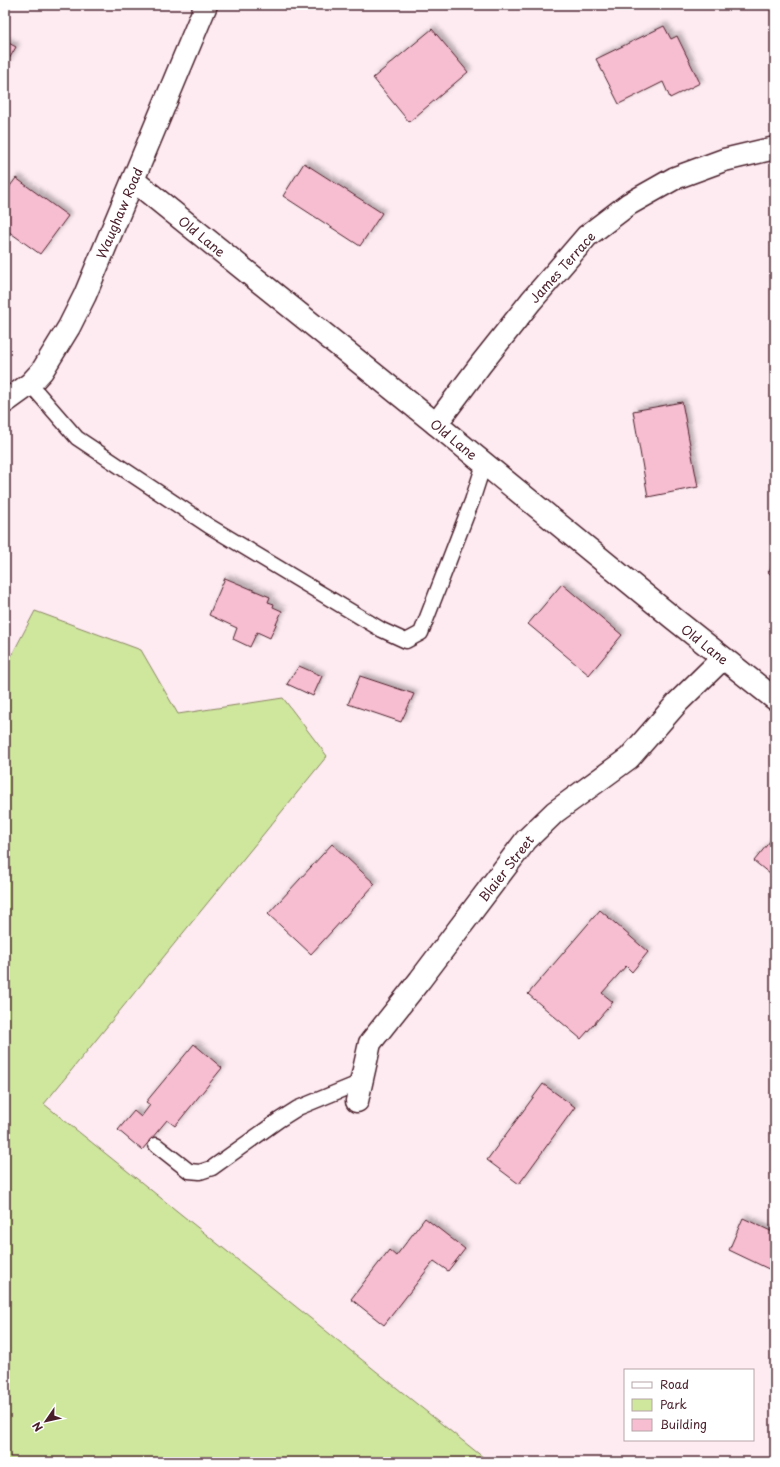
<svg xmlns="http://www.w3.org/2000/svg" width="780" height="1467" viewBox="0 0 780 1467" font-family="'Playpen Sans',sans-serif">
<style>
.green{fill:#cee79d;stroke:#8c8364}
.building{fill:#f7bdd0;stroke:#4a1f2b;filter:url(#shadow)}
.lines{fill:none;stroke-linecap:round;stroke-linejoin:round}
.lane-casing{stroke:#4a1f2b;stroke-width:17}
.street-casing{stroke:#4a1f2b;stroke-width:25}
.lane{stroke:#fff;stroke-width:14}
.street{stroke:#fff;stroke-width:22}
.labels{text-anchor:middle;dominant-baseline:central;stroke-width:3;stroke-linejoin:round;paint-order:stroke}
.street-label{font-size:13px;fill:#4a1f2b;stroke:#fff}
</style>
<defs>
<filter id="shadow"><feDropShadow dx="3.5" dy="-3.5" stdDeviation="2" flood-color="#0004"/></filter>
</defs>
<rect width="100%" height="100%" fill="#fdebf1"/>
<filter id="ink" filterUnits="userSpaceOnUse"><feTurbulence type="fractalNoise" baseFrequency=".025" numOctaves="2"/><feDisplacementMap in="SourceGraphic" scale="8" xChannelSelector="R" yChannelSelector="G"/><feConvolveMatrix kernelMatrix="1 2 1 2 8 2 1 2 1" color-interpolation-filters="sRGB"/></filter>
<g filter="url(#ink)">
<path class="green" d="M35 611 141 650 178 714 283 698 327 756 44 1104 489 1462H5V668Z"/>
<g class="building">
<path d="M664 26 671 39 677 36 700 83 670 98 663 82 619 104 596 59Z"/>
<path d="M432 29 468 72 409 122 373 78Z"/>
<path d="M5 41 16 47 5 66Z"/>
<path d="M304 163 382 213 360 246 283 196Z"/>
<path d="M16 178 68 216 40 254 5 229V193Z"/>
<path d="M682 402 698 487 648 497 633 411Z"/>
<path d="M775 564V578L768 572Z"/>
<path d="M225 578 270 597 268 602 274 604 273 607 282 611 270 638 257 632 250 647 233 639 237 628 209 615Z"/>
<path d="M562 584 622 635 589 675 528 624Z"/>
<path d="M299 666 322 676 313 696 287 684Z"/>
<path d="M360 676 414 694 401 722 348 704Z"/>
<path d="M775 835V878L754 861Z"/>
<path d="M332 844 375 884 311 954 268 914Z"/>
<path d="M600 910 648 952 632 972 626 966 602 993 613 1002 581 1039 528 994Z"/>
<path d="M194 1044 222 1068 175 1126 167 1120 142 1150 118 1130 134 1111 141 1117 150 1105 146 1102Z"/>
<path d="M543 1084 575 1107 519 1184 487 1160Z"/>
<path d="M425 1218 465 1249 448 1271 434 1261 384 1325 351 1299 389 1250 396 1256Z"/>
<path d="M743 1218 775 1233V1272L729 1250Z"/>
</g>
<g class="lines">
<g class="lane-casing">
<g id="lane">
<path d="M30 384 77 438 209 526 382 630 406 641 421 633 472 501 484 464"/>
<path d="M156 1145 189 1171 200 1172 212 1168 279 1120 298 1108 361 1082"/>
</g>
</g>
<g class="street-casing">
<g id="street">
<path d="M133 180 436 424 673 618 775 699"/>
<path d="M5 402 30 384 42 371 69 327 85 295 206 5"/>
<path d="M436 424 481 364 531 301 587 236 629 204 675 178 724 160 775 148"/>
<path d="M357 1101 370 1043 420 980 526 840 555 812 629 758 678 702 723 658"/>
</g>
</g>
<use href="#lane" class="lane"/>
<use href="#street" class="street"/>
</g>
</g>
<g class="labels">
<g class="street-label">
<text transform="translate(119 213) rotate(-67)">Waughaw Road</text>
<text transform="translate(202 236) rotate(39)">Old Lane</text>
<text transform="translate(562 267) rotate(-48)">James Terrace</text>
<text transform="translate(454 439) rotate(39)">Old Lane</text>
<text transform="translate(705 644) rotate(38)">Old Lane</text>
<text transform="translate(506 868) rotate(-52)">Blaier Street</text>
</g>
</g>
<rect width="780" height="1467" fill="none" stroke="#fff" stroke-width="20"/>
<rect x="10" y="10" width="760" height="1447" fill="none" stroke="#4a1f2b" stroke-width="1.5" filter="url(#ink)"/>
<rect x="624" y="1369" width="130" height="72" fill="#ffffff" stroke="#b7a5aa"/>
<rect x="632" y="1382" width="20" height="6" fill="#ffffff" stroke="#b7a5aa"/>
<text x="660" y="1389" font-size="12" fill="#4a1f2b">Road</text>
<rect x="632" y="1399" width="20" height="12" fill="#cee79d" stroke="#b7a5aa"/>
<text x="660" y="1409" font-size="12" fill="#4a1f2b">Park</text>
<rect x="632" y="1419" width="20" height="12" fill="#f7bdd0" stroke="#b7a5aa"/>
<text x="660" y="1429" font-size="12" fill="#4a1f2b">Building</text>
<g transform="translate(46 1421) rotate(236)" stroke="#ffffff" stroke-width="3" paint-order="stroke">
<path d="M0-3L7 15L0 10L-7 15Z" fill="#4a1f2b"/>
<text y="-6" font-size="11" font-weight="bold" text-anchor="middle" fill="#4a1f2b">N</text>
</g>
</svg>
